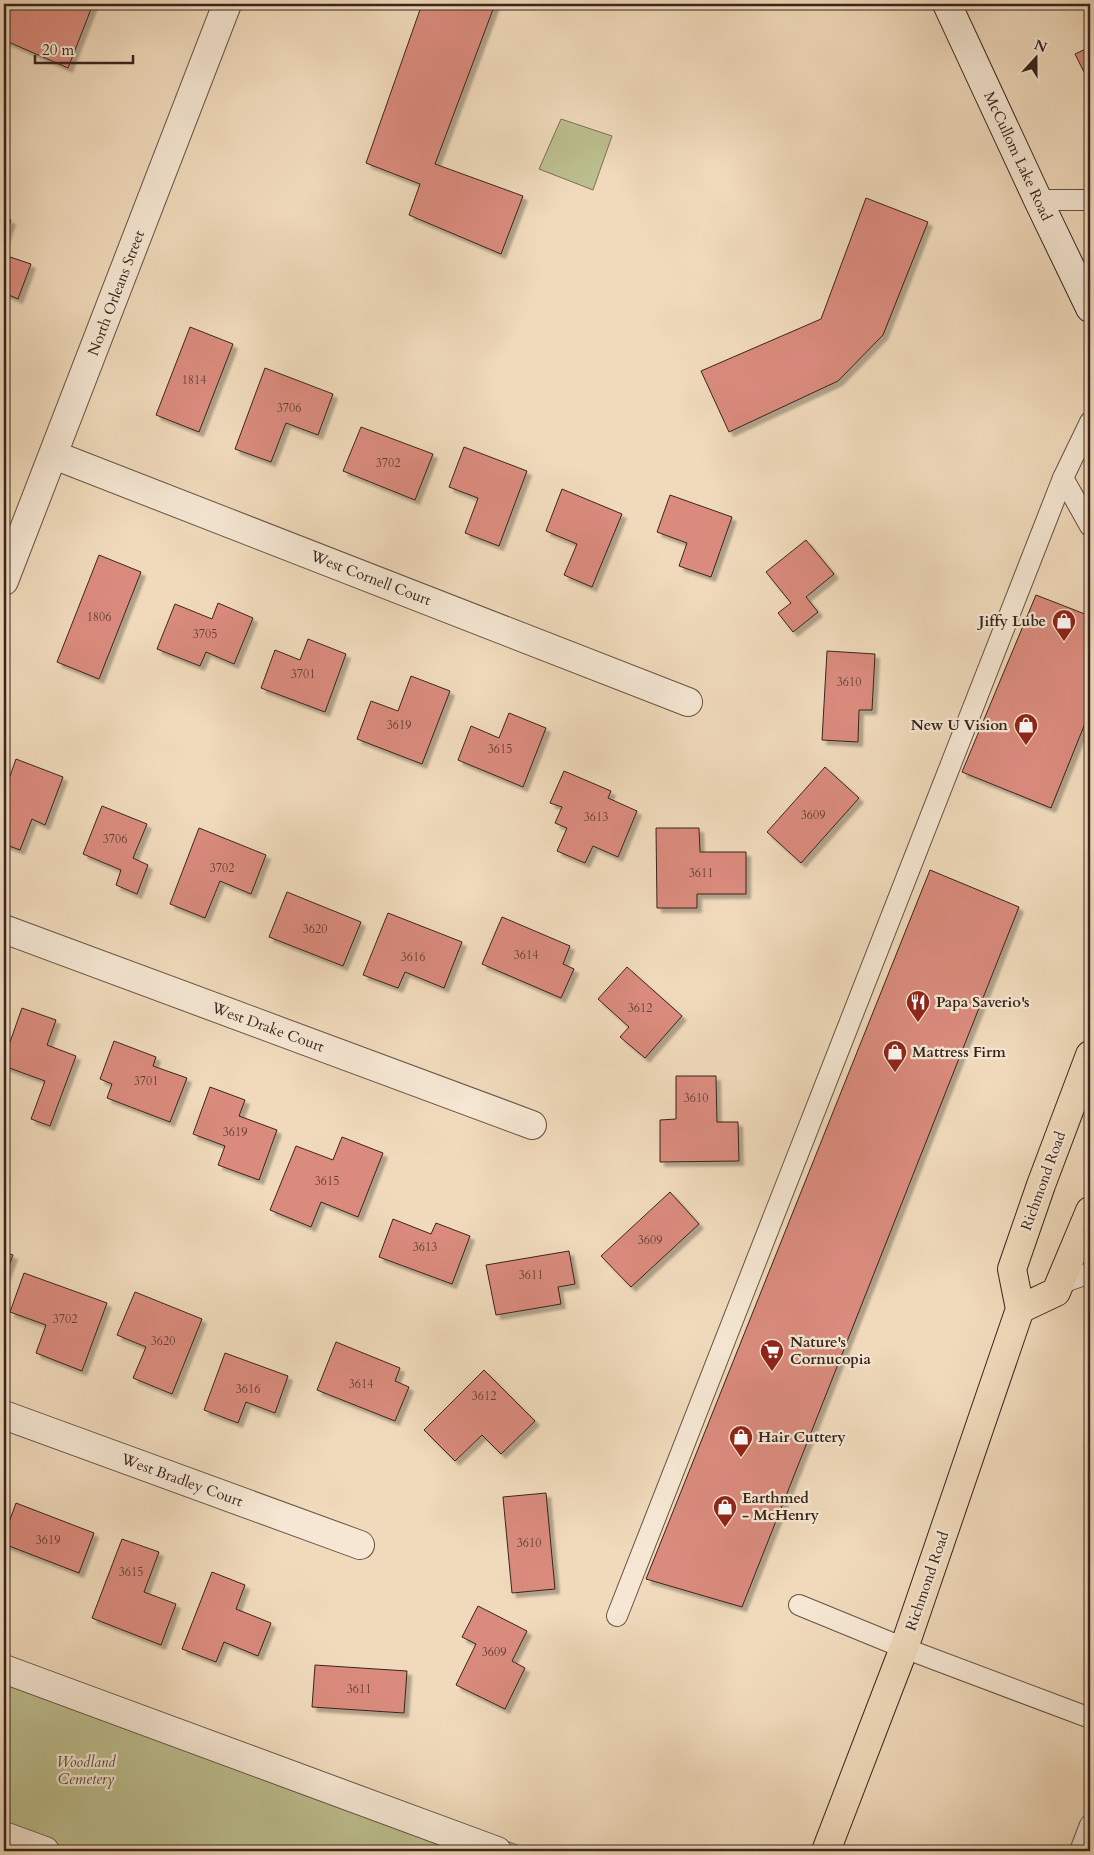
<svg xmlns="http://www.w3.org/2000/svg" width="1094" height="1855" viewBox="0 0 1094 1855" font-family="Cardo,serif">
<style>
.green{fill:#bcbe8e;stroke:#7a7156}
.building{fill:#da8b7d;stroke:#38241d;filter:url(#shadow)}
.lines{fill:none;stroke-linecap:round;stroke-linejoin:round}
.lane-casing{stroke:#665244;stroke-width:22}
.street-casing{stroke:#665244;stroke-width:30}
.secondary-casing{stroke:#38241d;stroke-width:30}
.primary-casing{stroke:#38241d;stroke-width:30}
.lane{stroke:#f5e7d3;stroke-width:20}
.street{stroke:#f5e7d3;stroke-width:28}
.secondary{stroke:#f5e7d3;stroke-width:28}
.primary{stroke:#f0dabb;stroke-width:28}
.labels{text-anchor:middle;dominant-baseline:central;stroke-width:4.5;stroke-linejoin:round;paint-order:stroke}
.number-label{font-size:12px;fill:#603e35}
.street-label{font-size:15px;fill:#38241d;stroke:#f5e7d3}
.poi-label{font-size:15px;font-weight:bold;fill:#38241d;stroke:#f5e7d3;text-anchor:start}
.park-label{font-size:15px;font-style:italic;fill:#594a39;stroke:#f5e7d3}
</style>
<defs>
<filter id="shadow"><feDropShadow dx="4.5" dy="4.5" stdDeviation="1" flood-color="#0004"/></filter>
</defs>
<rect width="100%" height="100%" fill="#f0dabb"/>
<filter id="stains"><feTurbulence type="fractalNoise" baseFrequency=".004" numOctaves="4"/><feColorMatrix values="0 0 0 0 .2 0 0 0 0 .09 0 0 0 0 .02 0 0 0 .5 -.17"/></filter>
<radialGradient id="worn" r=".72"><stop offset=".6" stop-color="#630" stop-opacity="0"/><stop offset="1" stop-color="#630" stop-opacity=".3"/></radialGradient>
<g class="green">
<path d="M561 119 612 136 593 190 539 169Z"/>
<path d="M4 1655 504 1840 534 1851H4Z"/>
</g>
<g class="building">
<path d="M4 4H93L68 68 4 40Z"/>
<path d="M422 4H495L435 164 523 196 501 254 409 215 420 184 366 163Z"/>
<path d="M1090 47V84L1075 54Z"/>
<path d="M866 198 928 222 883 335 838 381 729 432 701 371 821 319Z"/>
<path d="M4 218 11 220 4 240Z"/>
<path d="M4 255 31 264 18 299 4 293Z"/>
<path d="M190 327 233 344 199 432 156 415Z"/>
<path d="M265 368 333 394 318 435 286 423 271 462 235 449Z"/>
<path d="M361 427 433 454 415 500 343 471Z"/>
<path d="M464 447 527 471 499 546 465 533 478 498 449 487Z"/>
<path d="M562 489 622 514 592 587 564 575 577 544 546 531Z"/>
<path d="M670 495 732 517 711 577 679 566 687 543 657 532Z"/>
<path d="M806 540 834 574 806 597 818 612 793 632 778 613 791 603 766 572Z"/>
<path d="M99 555 141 572 99 679 57 662Z"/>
<path d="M1036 595 1090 616V711L1051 808 962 772Z"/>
<path d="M218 603 253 618 234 664 206 652 200 666 157 649 175 604 212 619Z"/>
<path d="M308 639 346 654 325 712 261 688 275 650 300 660Z"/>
<path d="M827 651 875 654 872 710H859L858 742 822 740Z"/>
<path d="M411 676 450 691 422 764 357 739 371 701 398 711Z"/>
<path d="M509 713 546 728 523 787 458 760 471 726 499 738Z"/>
<path d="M16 759 63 777 45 825 32 819 20 850 4 844V793Z"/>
<path d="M825 767 859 798 801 863 767 832Z"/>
<path d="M564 771 611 791 608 798 637 811 618 857 593 846 585 863 557 851 567 828 555 823 562 807 550 803Z"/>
<path d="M102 806 147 824 133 858 148 865 137 894 116 885 121 870 83 854Z"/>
<path d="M199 828 266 855 251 894 220 881 205 918 170 904Z"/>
<path d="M656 828H699L700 852H746V894H697V908H657Z"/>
<path d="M930 870 1019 907 742 1607 646 1579Z"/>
<path d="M287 892 361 922 343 966 269 937Z"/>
<path d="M388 913 462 942 444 988 405 972 398 988 363 975Z"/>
<path d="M502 917 570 946 563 964 574 969 561 998 482 964Z"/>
<path d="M627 967 682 1016 645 1058 620 1037 629 1027 598 999Z"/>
<path d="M22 1008 56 1020 47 1045 76 1056 50 1126 31 1119 45 1081 4 1066V1059Z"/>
<path d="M114 1041 156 1057 153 1066 187 1078 170 1122 107 1098 112 1084 100 1079Z"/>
<path d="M676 1076H716L717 1122H738L739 1161 660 1162V1120L676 1119Z"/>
<path d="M210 1087 245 1100 239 1116 277 1130 259 1180 218 1165 225 1146 193 1134Z"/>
<path d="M342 1137 383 1153 358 1217 321 1202 311 1227 270 1210 296 1146 333 1160Z"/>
<path d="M670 1192 699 1224 631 1287 601 1256Z"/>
<path d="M393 1219 431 1234 436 1223 470 1236 452 1284 379 1257Z"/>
<path d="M569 1251 575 1284 558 1287 561 1304 496 1315 486 1265Z"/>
<path d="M4 1252 13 1255 4 1279Z"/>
<path d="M24 1273 107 1303 82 1371 36 1353 46 1325 10 1312Z"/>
<path d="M135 1292 202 1319 172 1394 133 1378 146 1347 117 1335Z"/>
<path d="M336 1342 400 1368 395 1381 409 1387 395 1421 317 1390Z"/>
<path d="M225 1353 288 1376 275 1413 246 1402 238 1423 204 1410Z"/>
<path d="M484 1370 535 1421 501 1454 482 1435 455 1461 424 1430Z"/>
<path d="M546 1493 555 1589 512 1593 503 1497Z"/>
<path d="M16 1503 94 1533 79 1573 4 1544V1536Z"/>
<path d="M122 1539 159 1552 144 1592 176 1604 161 1645 92 1618Z"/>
<path d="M212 1572 245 1585 236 1609 271 1623 258 1656 224 1642 216 1662 182 1649Z"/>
<path d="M478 1606 527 1631 512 1661 525 1668 505 1709 456 1685 476 1644 462 1637Z"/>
<path d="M315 1665 407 1671 404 1713 312 1707Z"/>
</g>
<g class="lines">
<g class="lane-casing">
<g id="lane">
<path d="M1038 200H1090"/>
<path d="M1090 422 1063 478 1090 526"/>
<path d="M1059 1284 1090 1273"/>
<path d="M799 1605 904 1648 1090 1718"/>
<path d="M617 1616 1063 478"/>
<path d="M1080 1851 1090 1825"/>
</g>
</g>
<g class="street-casing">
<g id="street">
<path d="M54 455 688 702"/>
<path d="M4 581 227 4"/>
<path d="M4 929 532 1125"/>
<path d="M4 1415 360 1545"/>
<path d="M4 1669 497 1851"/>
<path d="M4 1836 45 1851"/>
</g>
</g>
<g class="secondary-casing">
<path id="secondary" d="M947 4 1038 200 1090 308"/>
</g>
<g class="primary-casing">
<g id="primary">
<path d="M1020 1309 1056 1292 1090 1211"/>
<path d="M826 1851 904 1648 1020 1309 1012 1269 1041 1185 1090 1055"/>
</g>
</g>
<use href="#lane" class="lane"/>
<use href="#street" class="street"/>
<use href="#secondary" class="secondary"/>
<use href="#primary" class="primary"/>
</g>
<defs>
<g id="shop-pin" transform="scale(1.25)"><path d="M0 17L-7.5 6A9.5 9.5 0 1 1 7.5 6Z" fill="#8f2418" stroke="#f5e7d3"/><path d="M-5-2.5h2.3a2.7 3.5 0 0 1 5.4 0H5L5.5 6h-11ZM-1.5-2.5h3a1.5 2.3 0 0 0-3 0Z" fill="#fff"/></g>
<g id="restaurant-pin" transform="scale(1.25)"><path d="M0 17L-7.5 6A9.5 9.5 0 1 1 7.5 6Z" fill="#8f2418" stroke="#f5e7d3"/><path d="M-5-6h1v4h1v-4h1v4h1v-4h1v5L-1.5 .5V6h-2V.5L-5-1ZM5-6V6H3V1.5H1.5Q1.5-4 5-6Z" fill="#fff"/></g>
<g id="supermarket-pin" transform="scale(1.25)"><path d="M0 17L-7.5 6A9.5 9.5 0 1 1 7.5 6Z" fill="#8f2418" stroke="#f5e7d3"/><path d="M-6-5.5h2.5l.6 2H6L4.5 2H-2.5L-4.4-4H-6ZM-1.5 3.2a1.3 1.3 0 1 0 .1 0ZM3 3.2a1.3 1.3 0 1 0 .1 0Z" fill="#fff"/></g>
</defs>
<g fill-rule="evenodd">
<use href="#shop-pin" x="1064" y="621"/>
<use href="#shop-pin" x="1026" y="725"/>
<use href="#restaurant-pin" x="918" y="1002"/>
<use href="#shop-pin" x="895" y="1052"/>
<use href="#supermarket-pin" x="772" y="1351"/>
<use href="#shop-pin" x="741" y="1437"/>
<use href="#shop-pin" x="725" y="1507"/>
</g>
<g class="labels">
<g class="number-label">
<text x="194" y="380">1814</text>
<text x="289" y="408">3706</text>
<text x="388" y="463">3702</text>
<text x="99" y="617">1806</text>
<text x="205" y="634">3705</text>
<text x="303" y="674">3701</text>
<text x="849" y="682">3610</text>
<text x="399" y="725">3619</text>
<text x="500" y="749">3615</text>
<text x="813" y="815">3609</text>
<text x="596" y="817">3613</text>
<text x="115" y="839">3706</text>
<text x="222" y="868">3702</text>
<text x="701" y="873">3611</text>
<text x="315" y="929">3620</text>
<text x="526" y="955">3614</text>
<text x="413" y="957">3616</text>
<text x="640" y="1008">3612</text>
<text x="146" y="1081">3701</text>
<text x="696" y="1098">3610</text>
<text x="235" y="1132">3619</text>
<text x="327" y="1181">3615</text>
<text x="650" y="1240">3609</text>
<text x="425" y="1247">3613</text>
<text x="531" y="1275">3611</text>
<text x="65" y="1319">3702</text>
<text x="163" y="1341">3620</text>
<text x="361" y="1384">3614</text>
<text x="248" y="1389">3616</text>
<text x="484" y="1396">3612</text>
<text x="48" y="1540">3619</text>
<text x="529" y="1543">3610</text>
<text x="131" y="1572">3615</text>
<text x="494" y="1652">3609</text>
<text x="359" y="1689">3611</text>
</g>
<g class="street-label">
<text transform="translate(1018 156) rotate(65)">McCullom Lake Road</text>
<text transform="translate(116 293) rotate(-69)">North Orleans Street</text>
<text transform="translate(371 578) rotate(21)">West Cornell Court</text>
<text transform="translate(268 1027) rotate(20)">West Drake Court</text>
<text transform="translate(1043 1181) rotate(-70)">Richmond Road</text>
<text transform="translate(182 1480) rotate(20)">West Bradley Court</text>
<text transform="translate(927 1581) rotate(-71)">Richmond Road</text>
</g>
<g class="poi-label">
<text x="1046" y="621" text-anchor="end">Jiffy Lube</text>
<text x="1008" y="725" text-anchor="end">New U Vision</text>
<text x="936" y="1002">Papa Saverio's</text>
<text x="912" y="1052">Mattress Firm</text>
<text x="790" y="1342">Nature's<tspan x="790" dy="17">Cornucopia</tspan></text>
<text x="758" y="1437">Hair Cuttery</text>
<text x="742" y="1498">Earthmed<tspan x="742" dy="17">- McHenry</tspan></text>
</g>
<g class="park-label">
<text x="86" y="1762">Woodland<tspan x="86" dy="17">Cemetery</tspan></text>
</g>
</g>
<rect width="1094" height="1855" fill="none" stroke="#f0dabb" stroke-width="20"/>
<rect x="5" y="5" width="1084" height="1845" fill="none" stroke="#38241d" stroke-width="2.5"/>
<rect x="10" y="10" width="1074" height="1835" fill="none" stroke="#38241d"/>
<g transform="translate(1036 58) rotate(21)" stroke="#f5e7d3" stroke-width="4" paint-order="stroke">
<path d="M0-4L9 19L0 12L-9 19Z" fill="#38241d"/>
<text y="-8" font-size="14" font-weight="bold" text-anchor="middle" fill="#38241d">N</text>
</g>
<path d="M35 55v8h98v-8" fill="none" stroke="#38241d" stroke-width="2.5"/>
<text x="42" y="55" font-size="15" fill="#38241d" stroke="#f5e7d3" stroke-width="4" paint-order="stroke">20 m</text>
<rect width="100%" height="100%" filter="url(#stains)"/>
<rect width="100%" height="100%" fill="url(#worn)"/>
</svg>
